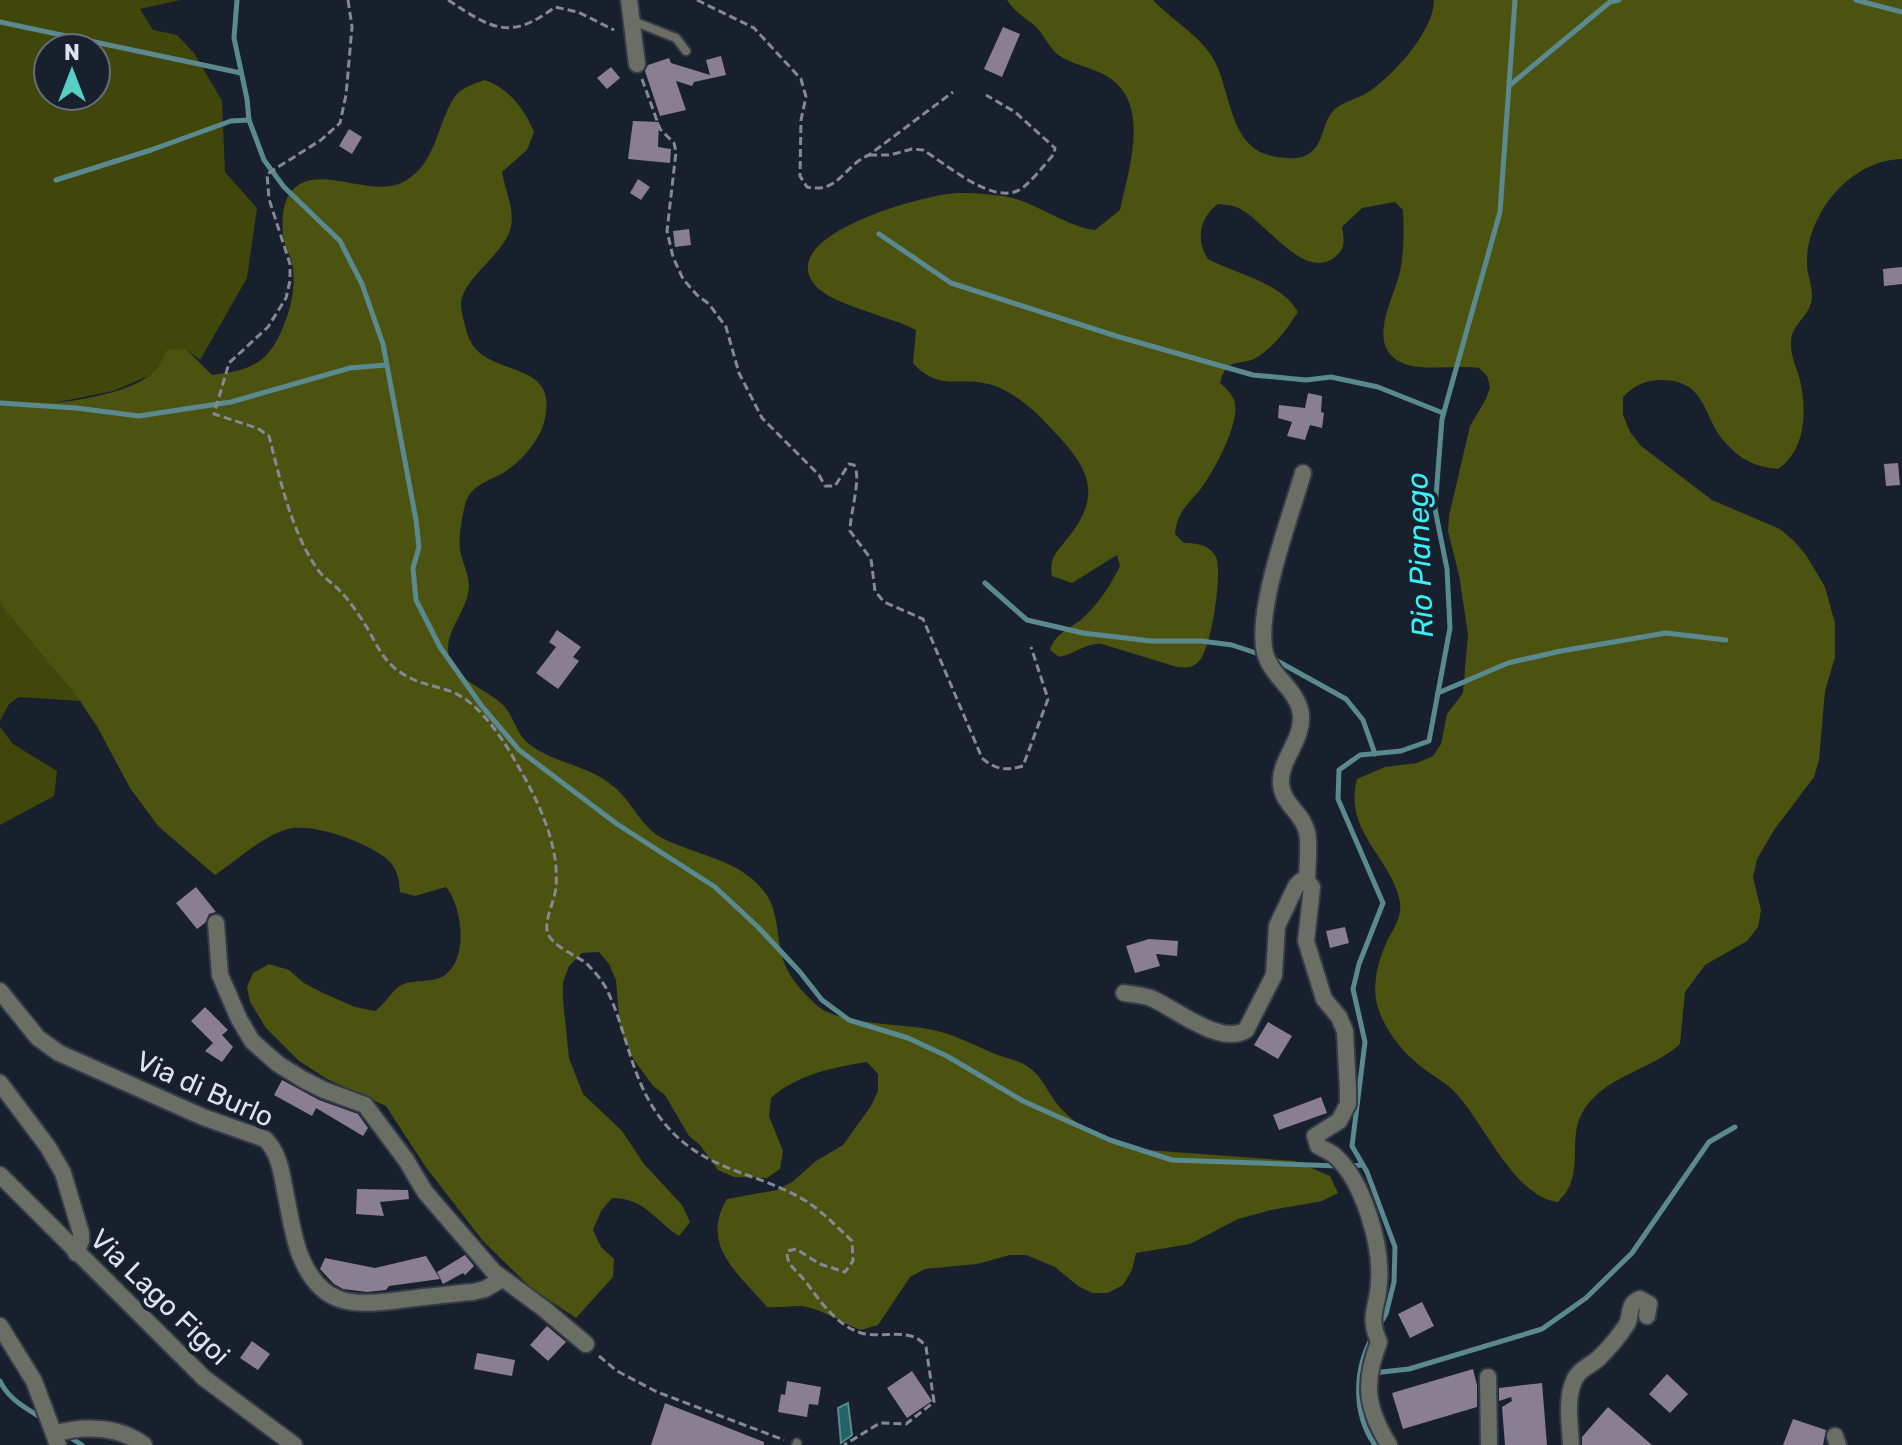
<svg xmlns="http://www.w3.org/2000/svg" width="1902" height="1445" viewBox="0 0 1902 1445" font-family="Rubik,sans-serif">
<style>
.green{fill:#41470b;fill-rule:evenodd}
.forest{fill:#4c5310}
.water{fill:#226466;stroke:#5a8a8f;stroke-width:2}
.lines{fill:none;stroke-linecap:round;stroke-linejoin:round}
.stream{stroke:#5a8a8f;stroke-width:5}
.building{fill:#897f91}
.service-casing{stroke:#343b48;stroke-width:12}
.minor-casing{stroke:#343b48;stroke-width:20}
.path{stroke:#838995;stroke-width:3;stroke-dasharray:8 4;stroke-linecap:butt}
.service{stroke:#6b6e65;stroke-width:8}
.minor{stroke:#6b6e65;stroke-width:16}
.labels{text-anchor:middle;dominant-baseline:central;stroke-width:8;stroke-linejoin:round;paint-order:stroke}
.street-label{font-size:28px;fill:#dee4ee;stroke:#181f2d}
.water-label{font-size:30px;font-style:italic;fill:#39f0f6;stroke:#181f2d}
</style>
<rect width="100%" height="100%" fill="#181f2d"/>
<g class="green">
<path d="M0 0H180L140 9 153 30 177 35 194 53 222 101 225 172 257 208 247 278 200 360 186 349 160 364 149 376 113 391 44 405 0 403ZM48 48H96V96H48Z"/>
<path d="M0 604 80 701 19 697 9 704 0 721Z"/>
<path d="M0 727 13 744 57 771 54 796 0 825Z"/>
</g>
<g class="forest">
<path d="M1007 0H1153C1171 19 1196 33 1211 55 1233 88 1226 150 1277 157 1288 158 1297 160 1307 155 1325 145 1321 122 1335 109 1344 101 1358 99 1368 92 1393 76 1434 31 1434 0H1902V159C1851 160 1808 212 1807 261 1806 274 1815 291 1811 303 1806 320 1790 325 1791 345 1791 358 1797 368 1800 380 1807 411 1806 450 1778 469 1755 467 1739 459 1724 441 1702 415 1707 381 1662 380 1645 380 1635 385 1623 397V415L1630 432 1641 446 1712 500 1780 529 1794 541 1806 555 1825 587 1835 623V657L1825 691 1819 760 1814 777 1774 830 1757 859 1753 877 1761 910 1758 927 1747 941 1705 965 1685 992 1680 1044C1653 1069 1612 1074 1588 1104 1566 1131 1582 1160 1569 1187 1567 1192 1562 1197 1558 1202 1514 1198 1483 1120 1453 1090 1443 1081 1430 1074 1419 1065 1399 1049 1381 1024 1376 1000 1373 980 1379 959 1387 941 1394 928 1402 917 1400 902 1392 858 1343 832 1357 779L1385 767 1417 763 1433 756 1441 744 1447 714 1463 693 1468 634 1459 575 1448 531 1449 516 1470 426 1486 399 1490 387 1487 376 1479 368C1457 365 1424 371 1405 364 1361 347 1397 296 1401 266 1404 248 1404 229 1403 210L1395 202 1362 208 1342 227C1344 239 1346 248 1336 256 1306 283 1266 223 1242 210 1235 205 1226 205 1218 204 1200 217 1195 240 1208 259 1238 275 1281 282 1298 312 1287 329 1276 344 1259 356 1242 368 1227 354 1220 383 1226 388 1233 395 1235 403 1239 426 1213 473 1199 491 1186 506 1177 513 1175 534L1184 543C1196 543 1210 545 1216 557 1223 572 1211 648 1200 660 1193 668 1187 668 1177 667L1102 644C1086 642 1076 654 1059 657L1050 650C1056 631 1074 628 1087 614 1101 600 1111 584 1120 566L1117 555 1072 583 1052 576C1049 558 1056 553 1067 539 1107 490 1085 464 1047 424 1033 409 1012 391 992 385 960 375 940 393 913 363L916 330C890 316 831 305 815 285 775 237 913 199 942 195 961 191 984 194 1003 196 1036 201 1063 226 1095 230L1120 210C1128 171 1152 104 1108 77 1093 67 1071 65 1057 54 1048 46 1043 33 1034 25 1024 17 1014 11 1007 0Z"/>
<path d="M485 80C509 89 524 108 534 132L527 150 502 172C505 191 516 211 510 230 502 256 462 279 461 304 461 312 465 325 467 333 481 382 562 354 544 422 540 439 524 458 509 469 496 479 475 482 467 499 463 508 458 540 460 550 462 562 469 574 469 586 468 609 448 627 448 649 448 679 487 688 504 706 516 720 516 736 533 747 558 764 590 766 613 786 633 802 640 827 664 839 698 856 738 859 763 890 781 911 775 943 786 967 791 980 809 999 819 1007 840 1024 901 1024 928 1029 953 1033 975 1046 998 1055 1005 1058 1012 1059 1019 1062 1041 1071 1045 1089 1058 1105 1077 1128 1106 1142 1134 1149L1295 1161 1330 1176 1338 1193 1322 1201 1271 1210 1238 1219 1190 1244 1136 1253 1132 1270 1123 1285 1108 1293H1092L1078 1286 1055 1267 1026 1255H1010L977 1264 925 1269 910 1277 878 1325 861 1330C841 1323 820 1307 799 1306 788 1306 778 1308 767 1307 739 1274 699 1245 727 1199L777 1190 792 1182 816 1161 843 1145 871 1106 878 1091V1074L867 1062C834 1067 796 1075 771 1098L769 1116 783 1151 780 1169 767 1178 734 1177 718 1170 700 1145 689 1136 665 1095 653 1086 634 1060 620 1029 616 980 609 964 599 952 582 953 569 966 563 982V1000L569 1058 583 1094 622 1131 644 1164 682 1205 690 1222 679 1236C654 1220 645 1198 612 1198L601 1211 593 1230 601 1247 614 1259 613 1277 576 1318 531 1288 483 1241 425 1166 386 1106 327 1079 299 1061 266 1028 250 1002 247 987 253 973 269 964 289 970 304 983 321 992 355 1007 375 1011C387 1002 389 995 397 988 410 977 431 985 445 975 469 958 462 906 446 887L415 896 400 892C399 881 398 872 391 863 374 844 313 822 288 829 264 835 236 861 215 875L158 826 130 788 98 728 80 701 0 604V403C35 409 122 398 150 375 158 368 163 360 167 350L186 349 212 375C254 370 270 362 285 322 292 304 295 288 293 269 292 258 286 250 284 240 281 226 282 204 290 193 315 159 370 201 405 181 436 164 437 124 454 98 460 88 474 84 485 80Z"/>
</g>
<path class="water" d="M848 1403 852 1435 841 1443 838 1408Z"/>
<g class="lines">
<g class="stream">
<path d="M237 0 234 38 247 99 249 120 264 160 284 187 340 241 362 284 383 344 416 520 419 547 413 568 416 600 440 647 481 705 519 750 617 824 715 887 758 927 800 972 822 1000 849 1020 908 1038 947 1056 1023 1101 1110 1140 1172 1160 1338 1166"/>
<path d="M1856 0 1902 12"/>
<path d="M0 22 241 73"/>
<path d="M1510 85 1599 11 1610 2 1619 0"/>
<path d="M56 180 151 150 231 121 249 120"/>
<path d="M879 234 951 283 1116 336 1253 375 1306 380 1331 377 1378 387 1443 413"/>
<path d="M0 403 76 408 139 416 231 402 350 368 386 365"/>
<path d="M985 583 1027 620 1083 633 1151 641H1201L1232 645 1262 655"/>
<path d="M1272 658 1346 699 1363 720 1375 754"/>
<path d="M1438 693 1508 663 1561 651 1666 633 1726 640"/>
<path d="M1348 1166 1363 1165"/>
<path d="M1380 1324 1386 1314 1394 1282 1395 1247 1367 1172 1352 1146 1365 1042 1353 989 1359 964 1383 903 1338 799 1339 770 1360 755 1401 751 1429 741 1450 628 1447 569 1435 509 1442 419 1500 212 1515 0"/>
<path d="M1373 1336C1354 1369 1353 1414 1375 1445"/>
<path d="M1373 1373 1409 1369 1542 1329 1586 1298 1632 1253 1709 1142 1735 1127"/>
<path d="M0 1381C9 1400 26 1408 43 1419"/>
<path d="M68 1436 82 1445"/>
</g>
</g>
<g class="building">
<path d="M1003 27 1020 34 1002 77 984 69Z"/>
<path d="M721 56 726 75 694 82 692 86 676 81 686 110 660 116 645 71 648 65 669 58 671 63 710 75 706 60Z"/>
<path d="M611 67 620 78 607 89 597 78Z"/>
<path d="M633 121 659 122 658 147 671 149 670 163 628 159Z"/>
<path d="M349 129 362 137 352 154 339 146Z"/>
<path d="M638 179 650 187 641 200 630 193Z"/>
<path d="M689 229 691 245 675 247 673 231Z"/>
<path d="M1902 267V284L1884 286 1883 269Z"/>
<path d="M1308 393 1322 396 1321 412 1324 413 1322 428 1310 425 1305 440 1287 436 1292 422 1278 418 1279 405 1305 408Z"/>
<path d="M1898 463 1900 485 1886 486 1884 464Z"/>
<path d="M557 630 581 647 573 657 579 661 558 689 536 673 556 647 549 642Z"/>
<path d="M196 887 216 912 209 914 205 923 197 929 176 903Z"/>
<path d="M1345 927 1349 943 1330 948 1326 931Z"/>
<path d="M1149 939 1178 941 1177 956 1156 954 1160 966 1135 973 1126 946Z"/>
<path d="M205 1007 228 1030 222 1035 233 1047 222 1062 205 1051 213 1043 191 1021Z"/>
<path d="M1268 1022 1292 1036 1278 1059 1254 1045Z"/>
<path d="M282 1080 319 1100 358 1114 368 1128 363 1136 316 1108 312 1116 274 1095Z"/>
<path d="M1321 1097 1327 1113 1279 1130 1273 1115Z"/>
<path d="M357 1189 408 1190 409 1199 380 1202 384 1216 356 1214Z"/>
<path d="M465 1255 474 1266 465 1275 463 1273 443 1284 437 1272Z"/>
<path d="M426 1256 440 1279 389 1286 386 1290 367 1292 343 1289 334 1284 320 1269 325 1258 375 1268Z"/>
<path d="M1422 1302 1434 1326 1410 1338 1398 1314Z"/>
<path d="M547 1326 566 1342 548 1361 530 1345Z"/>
<path d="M252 1341 270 1354 258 1370 240 1358Z"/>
<path d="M477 1353 515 1360 512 1376 474 1369Z"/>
<path d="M1473 1369 1477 1385V1407L1403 1429 1392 1393Z"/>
<path d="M912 1371 932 1401 907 1418 887 1388Z"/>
<path d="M1667 1374 1688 1394 1670 1413 1649 1394Z"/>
<path d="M787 1381 821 1387 818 1405 809 1404 807 1417 778 1412 781 1394 785 1395Z"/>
<path d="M1542 1383 1547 1445H1505L1502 1407 1512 1401 1511 1397 1499 1401V1388Z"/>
<path d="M665 1403 764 1442V1445H651Z"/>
<path d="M1608 1407 1652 1445H1582V1437Z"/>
<path d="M1793 1419 1826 1430 1823 1445H1783Z"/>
</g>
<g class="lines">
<g class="service-casing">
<g id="service">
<path d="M633 21 676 38 686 51"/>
<path d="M796 1445 797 1443"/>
</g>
</g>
<g class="minor-casing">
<g id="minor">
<path d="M629 0 637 64"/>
<path d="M1303 473C1290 518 1255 610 1265 653 1271 677 1298 689 1301 715 1303 741 1279 760 1281 784 1282 803 1303 814 1307 832 1310 847 1307 866 1307 881"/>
<path d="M216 923 220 975 239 1019 252 1041 278 1064 304 1080 324 1090 365 1105 406 1160 425 1192 494 1272 543 1308 586 1344"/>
<path d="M0 991 38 1038 59 1053 203 1117 265 1139C280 1153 282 1176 286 1196 290 1215 293 1237 300 1255 321 1307 352 1306 400 1300 424 1297 449 1294 473 1292L485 1289 502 1279"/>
<path d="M1124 993C1134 995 1146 995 1155 1000 1178 1011 1222 1046 1246 1030L1274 975 1277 926 1296 886 1301 881H1307L1312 887 1306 941 1324 999 1339 1017 1345 1031 1348 1091V1104L1339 1121 1315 1136 1318 1146C1323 1149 1329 1151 1334 1155 1363 1180 1382 1245 1379 1282 1378 1309 1367 1314 1379 1342 1363 1383 1366 1408 1389 1445"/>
<path d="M0 1083 48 1147 63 1173 81 1233V1241L76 1253"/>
<path d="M0 1175 204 1378 294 1445"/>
<path d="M0 1326 34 1381 58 1445"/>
<path d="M1488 1377 1489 1445"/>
<path d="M54 1434C83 1425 119 1426 144 1445"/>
<path d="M1835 1436 1838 1445"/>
<path d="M1571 1445C1570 1425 1566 1402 1573 1383 1578 1369 1589 1367 1599 1358 1608 1349 1620 1335 1627 1324 1632 1314 1627 1304 1640 1299L1649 1304 1647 1316"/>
</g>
</g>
<g class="path">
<path d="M348 0 352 27 346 95 340 123 321 140 267 174 269 199 290 264V281L286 298 268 327 229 363 214 414 257 428 269 436C280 479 291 530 316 567 322 577 333 583 341 592 349 600 356 611 363 621 374 638 380 657 397 670 420 686 429 683 452 692 475 700 498 732 510 752 533 791 560 840 556 887 555 901 543 921 548 934 553 946 575 955 586 963 594 971 603 981 608 992 629 1037 631 1083 665 1124 705 1172 756 1171 806 1201 823 1212 837 1227 852 1241L853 1261 845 1272 820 1264 796 1249 787 1251C786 1266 798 1271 806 1282 820 1301 836 1325 861 1333 881 1339 913 1326 926 1347L934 1402 906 1424 880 1423 844 1445"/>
<path d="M448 0C492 29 510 41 555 7L578 12 614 30"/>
<path d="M697 0 754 28 801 79 806 97 801 120 800 176 807 187C839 194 843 166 869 155L953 92"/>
<path d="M642 79 660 129 674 143 676 152 667 231 673 257 683 279 697 295 709 304 726 327 739 373 762 418 819 475 825 486H835L849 464 854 465C862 477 850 513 850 531L871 559 875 591 884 602 923 619 982 758C996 770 1006 771 1023 766L1048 699 1031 647"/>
<path d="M869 155H890L912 149 923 150C945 163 992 205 1019 190 1028 186 1046 163 1054 154L1055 148 1015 112 986 95"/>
<path d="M599 1356 617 1371 657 1392 784 1440"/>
</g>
<use href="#service" class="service"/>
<use href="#minor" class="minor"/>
</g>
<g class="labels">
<g class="street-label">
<text transform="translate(205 1089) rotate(24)">Via di Burlo</text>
<text transform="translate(160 1297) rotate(44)">Via Lago Figoi</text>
</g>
<g class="water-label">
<text transform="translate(1420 555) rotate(-92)">Rio Pianego</text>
</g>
</g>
<g transform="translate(72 72)"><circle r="38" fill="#181f2d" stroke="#676e7a" stroke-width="2"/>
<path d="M0-6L14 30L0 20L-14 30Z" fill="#56cec4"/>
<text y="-12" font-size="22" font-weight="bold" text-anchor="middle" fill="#dee4ee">N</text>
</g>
</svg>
